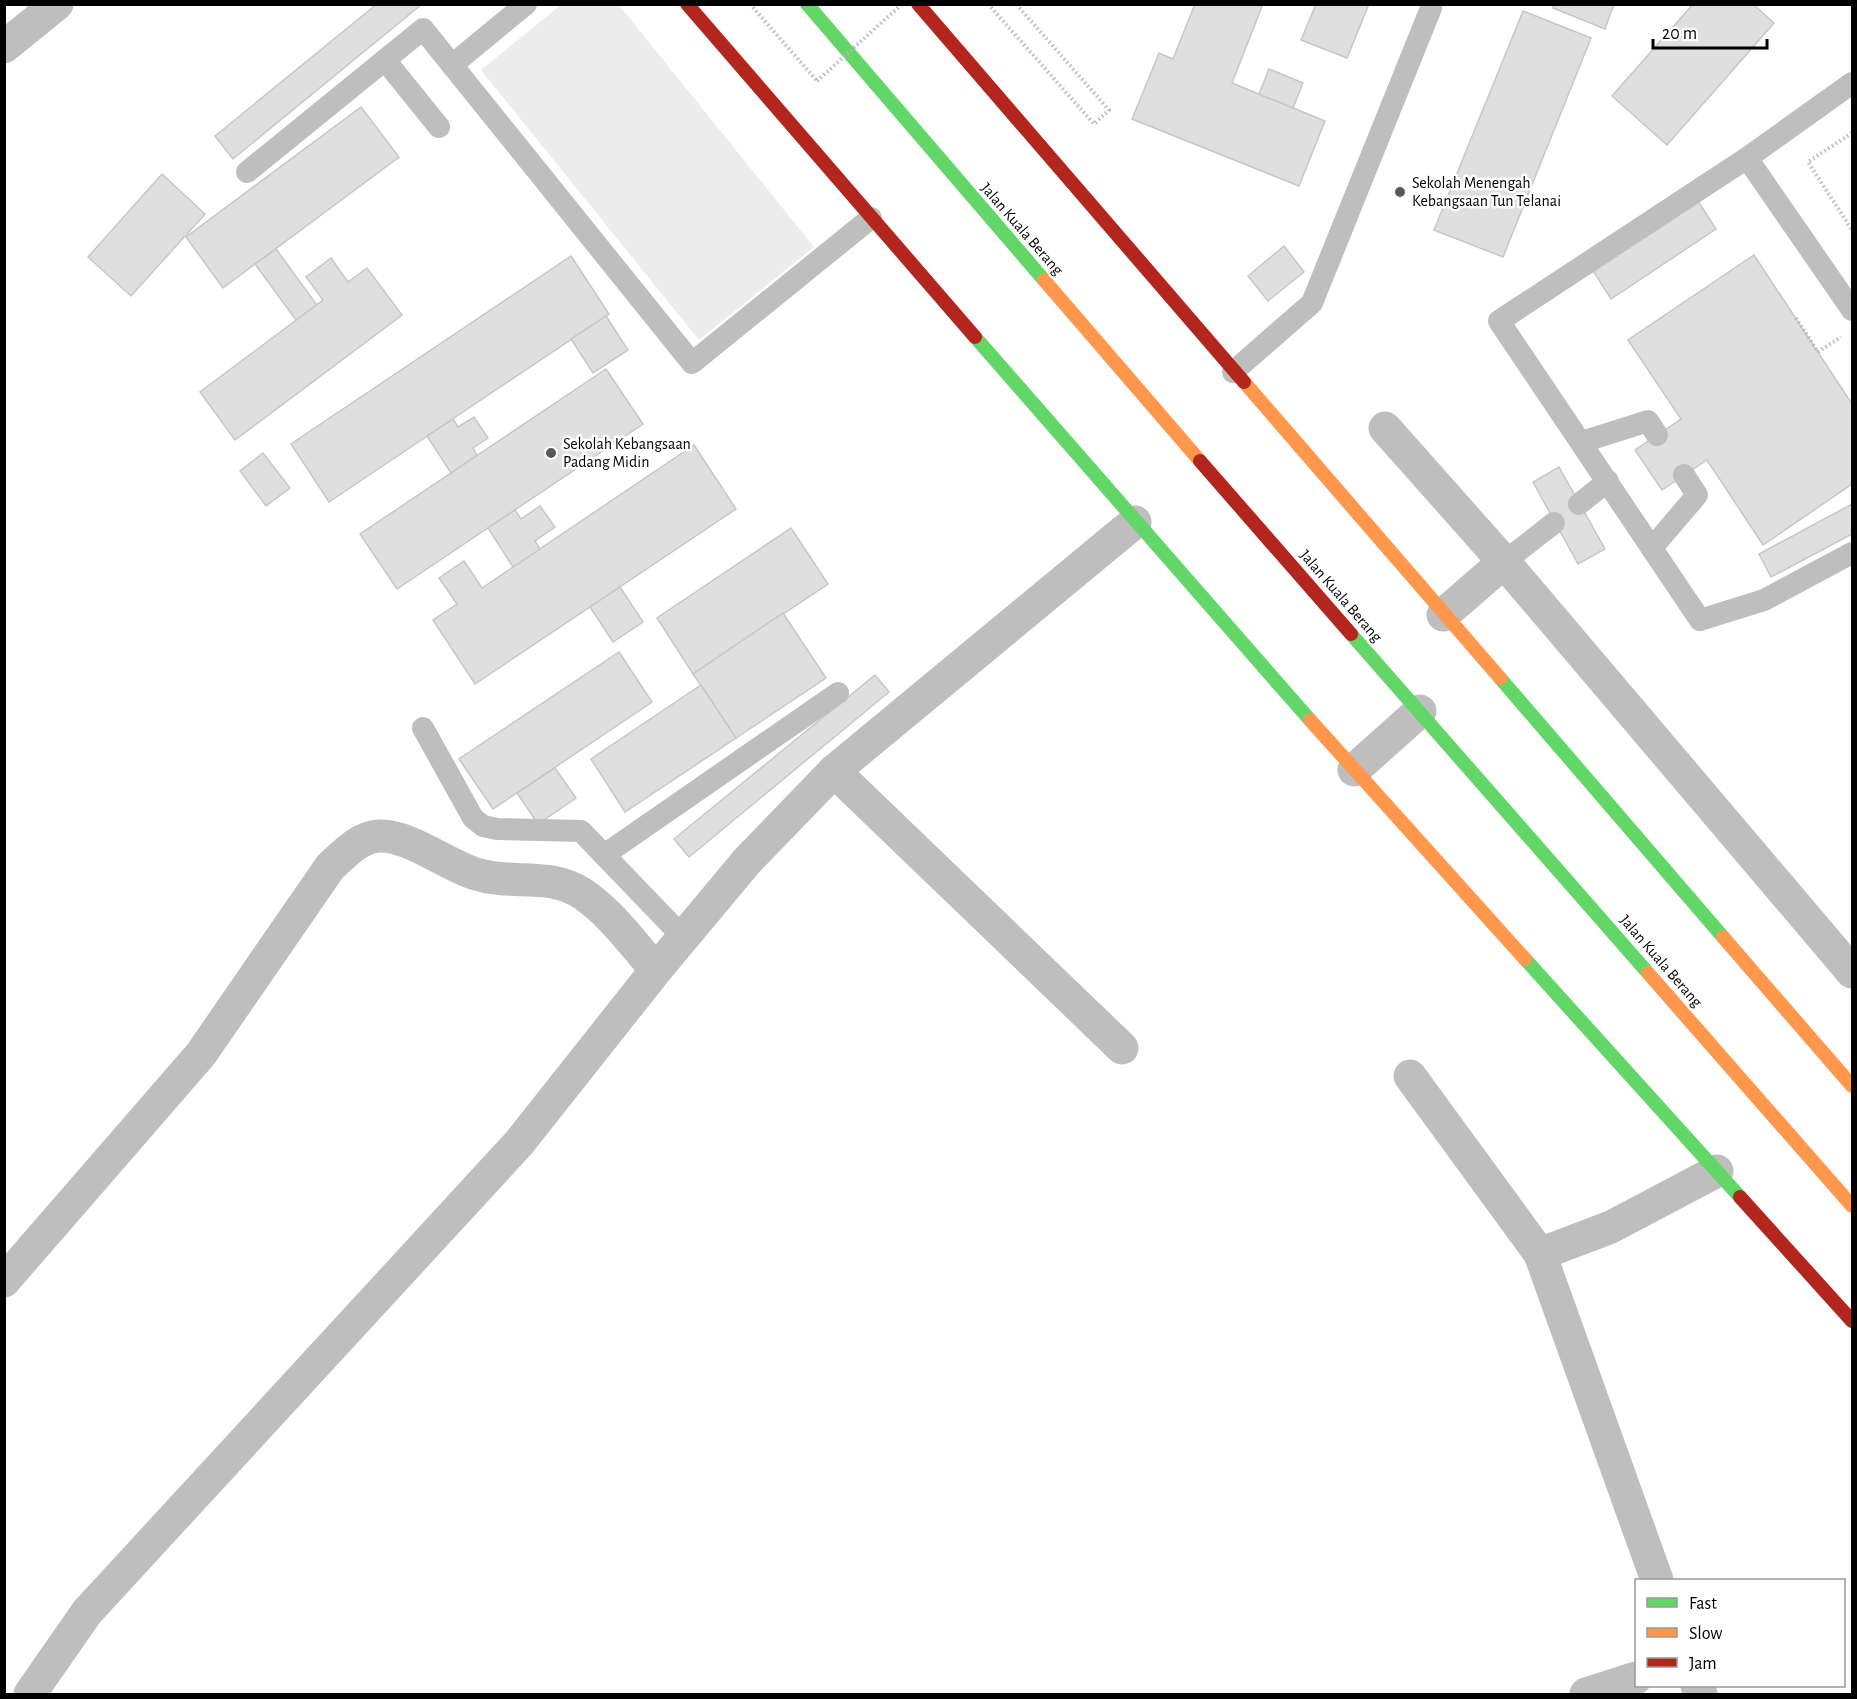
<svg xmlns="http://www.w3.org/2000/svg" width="1857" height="1699" viewBox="0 0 1857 1699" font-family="'Alegreya Sans',sans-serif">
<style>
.green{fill:#ececec}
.building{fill:#dfdfdf;stroke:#c7c7c7;stroke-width:1.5}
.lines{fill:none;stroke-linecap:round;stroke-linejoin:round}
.path{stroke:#b9b9b9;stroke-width:4;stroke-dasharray:1.5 3;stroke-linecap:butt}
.lane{stroke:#bebebe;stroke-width:22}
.street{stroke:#bebebe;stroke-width:33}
.fast{stroke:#63d668;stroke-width:14}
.slow{stroke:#ff974d;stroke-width:14}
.jam{stroke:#b3261e;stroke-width:14}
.path-bridge{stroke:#b9b9b9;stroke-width:4;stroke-dasharray:1.5 3;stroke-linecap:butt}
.poi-dot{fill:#595959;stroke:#fff;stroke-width:2}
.labels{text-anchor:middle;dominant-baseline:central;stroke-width:5;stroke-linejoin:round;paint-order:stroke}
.poi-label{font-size:16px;fill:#000;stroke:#fff;text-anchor:start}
.street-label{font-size:16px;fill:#000;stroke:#fff}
</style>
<rect width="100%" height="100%" fill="#fff"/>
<path class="green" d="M562 4 619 5 814 247 699 340 481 70Z"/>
<g class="building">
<path d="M377 4H422L233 159 215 136Z"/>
<path d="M1195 4H1263L1232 83 1325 121 1299 186 1132 119 1159 53 1173 59Z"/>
<path d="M1316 4H1369L1347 58 1301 40Z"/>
<path d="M1554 4H1614L1605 29 1553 8Z"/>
<path d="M1693 4H1753L1774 23 1667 145 1612 96Z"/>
<path d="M1523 11 1591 38 1503 257 1434 230Z"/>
<path d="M1269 69 1303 83 1293 108 1259 94Z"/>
<path d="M361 107 399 157 223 288 186 237Z"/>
<path d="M162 174 205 214 131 296 88 257Z"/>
<path d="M1694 195 1716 229 1611 299 1590 266Z"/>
<path d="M1284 246 1304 272 1268 301 1248 276Z"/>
<path d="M276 249 317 305 296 320 255 264Z"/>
<path d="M1754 255 1852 404V484L1763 545 1707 460 1662 490 1635 450 1681 419 1628 340Z"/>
<path d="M571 256 609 314 329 502 291 444Z"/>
<path d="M331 258 348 282 367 268 402 315 235 440 200 392 323 300 306 277Z"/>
<path d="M606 316 628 350 593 373 571 339Z"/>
<path d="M606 369 643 424 397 589 360 534Z"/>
<path d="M474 417 488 438 473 448 477 455 451 473 427 436 453 419 458 427Z"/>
<path d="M694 445 736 509 475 684 433 620 457 604 439 578 464 561 482 588Z"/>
<path d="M263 453 290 488 266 506 240 471Z"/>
<path d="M1559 467 1605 549 1578 564 1533 482Z"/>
<path d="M1852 504V534L1771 577 1759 554Z"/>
<path d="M540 506 555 527 535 541 540 549 513 567 488 528 515 510 521 519Z"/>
<path d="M791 528 828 584 693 674 657 618Z"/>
<path d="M620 587 643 622 613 642 590 607Z"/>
<path d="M783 613 826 678 736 738 693 674Z"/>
<path d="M619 652 652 702 493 809 459 759Z"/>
<path d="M875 675 889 692 689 857 674 839Z"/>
<path d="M701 685 736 738 625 812 591 759Z"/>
<path d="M555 768 576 798 538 824 517 793Z"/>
</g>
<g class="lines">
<g class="path">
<path d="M750 4 817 81"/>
<path d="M988 4 1094 124 1109 110 1016 4"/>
<path d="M1852 133 1808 162 1852 230"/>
<path d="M1796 318 1818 352 1841 337"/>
</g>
<g class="lane">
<path d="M385 60 439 127"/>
<path d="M452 65 526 4"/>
<path d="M1852 83 1747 158 1499 321 1700 620 1764 600 1852 553"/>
<path d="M1747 158 1852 310"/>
<path d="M247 172 423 29 692 363 871 218"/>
<path d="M1233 372 1312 303 1431 8"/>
<path d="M1582 442 1648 421 1657 435"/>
<path d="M1579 504 1608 481"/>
<path d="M1652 548 1697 495 1684 475"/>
<path d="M1504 562 1554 523"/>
<path d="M423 728 473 818 483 826 497 829 581 831 683 937"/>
<path d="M604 855 838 693"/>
</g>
<g class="street">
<path d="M4 47 57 4"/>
<path d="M1385 428 1504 562 1852 972"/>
<path d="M1443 615 1504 562"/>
<path d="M1354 770 1420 711"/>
<path d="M834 771 1122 1048"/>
<path d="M1410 1076 1540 1254 1657 1580"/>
<path d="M1540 1254 1611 1227 1717 1171"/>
<path d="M4 1281 201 1054 330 867C343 855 359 837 379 836 407 834 449 866 476 874 513 886 548 871 583 894 612 914 633 944 656 970"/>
<path d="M1697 1686 1701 1694"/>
<path d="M30 1694 87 1612 519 1143 656 970 747 861 834 771 1135 522"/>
<path d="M1586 1694 1636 1678"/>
</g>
<g class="fast">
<path d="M807 4 1044 280"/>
<path d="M975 337 1310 720"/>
<path d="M1351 634 1648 973"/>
<path d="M1500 678 1723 937"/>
<path d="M1525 959 1740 1197"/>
</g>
<g class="slow">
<path d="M1044 280 1200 461"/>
<path d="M1244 382 1500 678"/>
<path d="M1310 720 1525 959"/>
<path d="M1723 937 1852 1086"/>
<path d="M1648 973 1852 1206"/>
</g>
<g class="jam">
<path d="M687 4 975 337"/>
<path d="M918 4 1244 382"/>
<path d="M1200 461 1351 634"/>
<path d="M1740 1197 1852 1321"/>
</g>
<path class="path-bridge" d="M817 81 902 4"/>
</g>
<g class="poi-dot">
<circle cx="1400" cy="192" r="6"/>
<circle cx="551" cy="453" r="6"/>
</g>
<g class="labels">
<g class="poi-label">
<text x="1412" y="183">Sekolah Menengah<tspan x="1412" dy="18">Kebangsaan Tun Telanai</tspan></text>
<text x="563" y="444">Sekolah Kebangsaan<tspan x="563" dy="18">Padang Midin</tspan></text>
</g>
<g class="street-label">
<text transform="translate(1022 229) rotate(49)">Jalan Kuala Berang</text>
<text transform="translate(1341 596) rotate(49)">Jalan Kuala Berang</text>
<text transform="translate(1661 961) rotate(49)">Jalan Kuala Berang</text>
</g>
</g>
<rect width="1857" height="1699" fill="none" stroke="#000000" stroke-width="12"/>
<rect x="1635" y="1579" width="210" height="108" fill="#ffffff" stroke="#999999" stroke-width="1.5"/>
<rect x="1647" y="1598" width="30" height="9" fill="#63d668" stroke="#999999" stroke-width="1.5"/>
<text x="1689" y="1609" font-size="18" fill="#000000">Fast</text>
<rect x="1647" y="1628" width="30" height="9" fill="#ff974d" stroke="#999999" stroke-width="1.5"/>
<text x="1689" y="1639" font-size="18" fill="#000000">Slow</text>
<rect x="1647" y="1658" width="30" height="9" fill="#b3261e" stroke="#999999" stroke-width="1.5"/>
<text x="1689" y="1669" font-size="18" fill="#000000">Jam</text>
<path d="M1653 39v9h114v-9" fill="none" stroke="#000000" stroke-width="3"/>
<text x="1662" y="39" font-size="18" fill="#000000" stroke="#ffffff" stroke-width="4.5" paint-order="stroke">20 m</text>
</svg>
